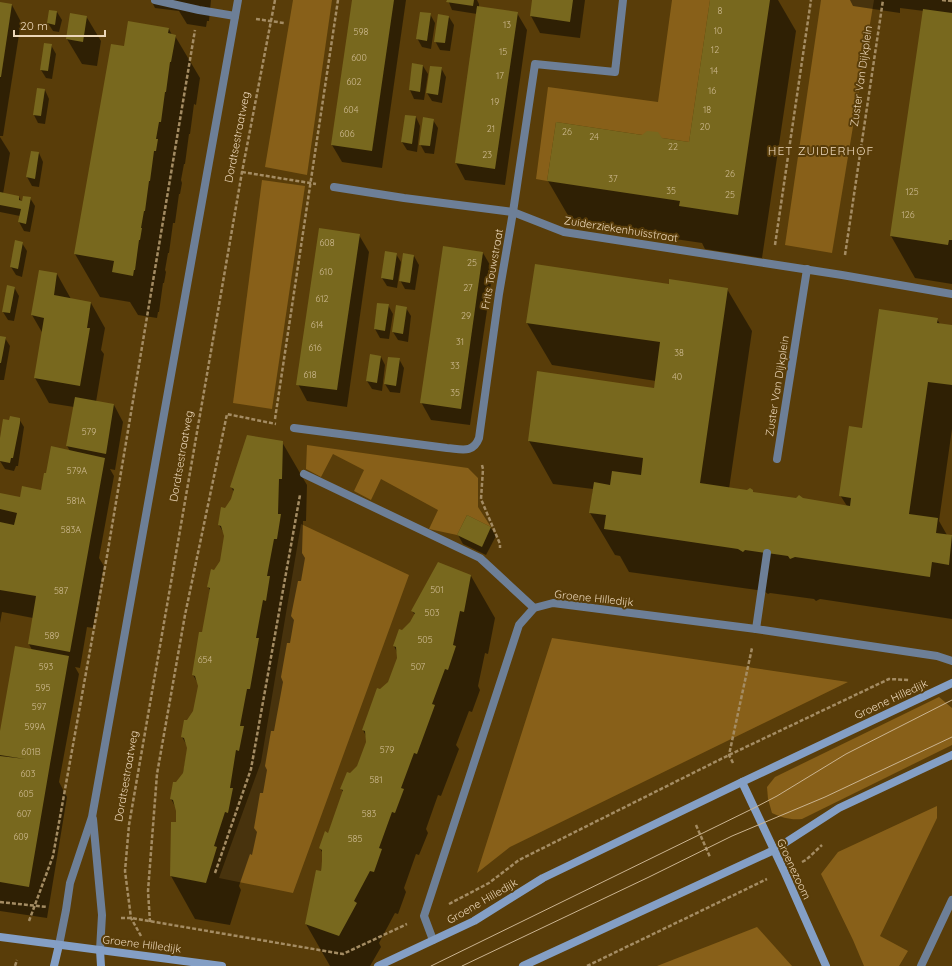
<svg xmlns="http://www.w3.org/2000/svg" width="952" height="966" viewBox="0 0 952 966" font-family="Quicksand,sans-serif">
<style>
.green{fill:#886019}
.shadow{fill:#0007}
.building{fill:#78681e}
.lines{fill:none;stroke-linecap:round;stroke-linejoin:round}
.path{stroke:#a48c63;stroke-width:2.5;stroke-dasharray:4 2;stroke-linecap:butt}
.lane{stroke:#6d7f97;stroke-width:8}
.street{stroke:#6d7f97;stroke-width:8}
.secondary{stroke:#849fc5;stroke-width:8}
.tram{stroke:#cbb491;stroke-width:1}
.labels{text-anchor:middle;dominant-baseline:central;stroke-width:4;stroke-linejoin:round;paint-order:stroke}
.number-label{font-size:9px;fill:#cfbb92}
.street-label{font-size:11px;fill:#ecd7b9;stroke:#593d09}
.neighbourhood-label{font-size:12px;letter-spacing:1px;fill:#ecd7b9;stroke:#593d09}
</style>
<rect width="100%" height="100%" fill="#593d09"/>
<g class="green">
<path d="M293 0H332L307 175 265 167Z"/>
<path d="M672 0H710L689 142 556 122 547 181 536 179 548 87 658 102Z"/>
<path d="M821 0H874L832 253 785 245Z"/>
<path d="M262 180 305 186 272 409 233 403Z"/>
<path d="M307 445 468 468 478 478V507L491 527 467 515 457 535 429 529 438 510 381 479 371 500 354 491 364 470 333 454 321 477 306 469Z"/>
<path d="M301 524 409 575 293 893 219 878 261 762Z"/>
<path d="M552 638 848 682 510 847 477 873Z"/>
<path d="M939 697 952 708V745L802 819C790 820 783 818 772 813L768 799 767 787 775 777Z"/>
<path d="M937 806V818L880 936 908 951 899 966H864L853 940 821 874 838 852Z"/>
<path d="M757 927 792 966H657Z"/>
</g>
<g class="shadow">
<path d="M151 0H211L209 21H207L206 27 187 24 179 11 155 8Z"/>
<path d="M353 0H406L382 168 342 162 332 145Z"/>
<path d="M448 0H477L479 4V7L517 13 527 30 505 185 465 180 456 163 477 14 452 10Z"/>
<path d="M533 0H585L580 38 540 33 531 16Z"/>
<path d="M711 0H778L796 31 762 258 705 249 702 243 573 224 548 181 661 139 690 143Z"/>
<path d="M850 0H952V284L915 278 891 236 924 11 900 8V13L853 6Z"/>
<path d="M0 3 12 5 21 22 3 136H0Z"/>
<path d="M57 12 62 20 59 32 53 31 48 23Z"/>
<path d="M430 14 435 23 431 49 422 47 417 38Z"/>
<path d="M86 16 101 41 97 66 82 64 67 39Z"/>
<path d="M449 17 454 25 450 51 440 50 435 41Z"/>
<path d="M169 29 172 35 175 36 200 78 196 105 194 104 190 134H189L185 164H184L181 180 182 183 180 194H179L175 223H173L169 253H168L165 270 166 272 164 283H163L159 312H158L157 318 138 315 130 302 100 297 75 254 125 48Z"/>
<path d="M51 45 56 54 52 79 46 78 41 70Z"/>
<path d="M413 64 423 66 428 74 424 100 414 99 410 90Z"/>
<path d="M441 68 446 77 442 103 432 101 427 93Z"/>
<path d="M45 90 49 99 45 124 38 123 34 115Z"/>
<path d="M416 117 420 126 417 152 407 150 402 142Z"/>
<path d="M433 120 438 128 434 154 425 153 420 144Z"/>
<path d="M0 137 10 153 3 194 19 197 21 201 30 198 35 206 30 232 24 231 19 222 20 216 0 212Z"/>
<path d="M39 153 43 162 39 187 32 186 27 177Z"/>
<path d="M359 235 369 252 347 407 307 401 298 384Z"/>
<path d="M22 243 27 251 22 277 16 275 11 267Z"/>
<path d="M483 253 493 270 470 425 431 420 421 402Z"/>
<path d="M396 254 401 262 397 288 387 286 382 278Z"/>
<path d="M414 256 419 265 415 290 405 289 400 280Z"/>
<path d="M57 274 71 299 91 303 105 328 101 350 104 354 96 402 114 405 123 422 115 470 110 469 114 476 99 558 104 566 93 628 87 627 80 668 75 667 79 674 59 782 67 797 47 918 0 911V737L32 650 29 644 33 618 2 612 0 623V494L21 498 41 491 46 475 70 451 67 446 74 407 49 403 35 378 43 334 32 315Z"/>
<path d="M669 285 727 289 752 331 729 489 753 493 847 506 840 495 863 429 937 319 940 324 952 326V429L939 521 947 535 952 536V619L820 599 816 601 814 599 770 593 768 594 764 591 629 572 620 556 615 555 590 513 593 489 553 484 529 441 654 389 656 381 552 365 527 323Z"/>
<path d="M14 287 19 296 14 321 8 320 3 312Z"/>
<path d="M378 304 388 305 393 314 389 339 380 338 375 329Z"/>
<path d="M406 308 411 316 408 342 398 340 393 332Z"/>
<path d="M0 337 5 338 10 346 4 380H0Z"/>
<path d="M381 357 385 365 382 391 372 389 367 381Z"/>
<path d="M399 359 404 368 400 393 390 392 385 384Z"/>
<path d="M19 419 24 427 18 466H16L14 471 5 469 0 461V442L10 421Z"/>
<path d="M282 442 307 485 306 521H303L302 553 305 558 301 581H298L291 616 294 620 290 643H287L281 677 283 682 274 731H271L265 766 267 770 263 793H260L254 828 257 832 252 855 250 854 239 886 241 890 230 925 195 919 171 876 172 823H177L176 808 171 799 177 783 183 774 188 747 182 737 187 721 194 712 199 685 193 675 203 633 210 590 208 587 214 571 221 561 225 535 219 525 225 509 232 499 234 492 231 487Z"/>
<path d="M467 516 491 528 496 536 486 555 463 544 458 535Z"/>
<path d="M471 576 495 618 488 654 485 653 478 686 480 690 472 712 469 711 456 745 459 749 441 796 438 795 426 829 428 833 419 855 416 854 404 888 406 892 398 914 395 913 379 943 381 947 370 966H330L306 924 321 872 323 854 320 848 328 834 344 793 341 789 350 775 358 766 367 742 366 736 363 730 380 690 389 682 398 658 397 652 394 646 402 631 410 623 415 615 412 611Z"/>
</g>
<g class="building">
<path d="M352 0H394L372 151 331 145Z"/>
<path d="M447 0H474L473 6 446 2Z"/>
<path d="M532 0H573L570 22 530 16Z"/>
<path d="M710 0H770L738 215 679 206 680 201 547 181 556 122 642 135 647 131 658 132 662 138 689 142Z"/>
<path d="M0 2 12 4 1 77H0Z"/>
<path d="M477 6 518 12 495 169 455 163Z"/>
<path d="M923 9 952 13V240H949L948 245 890 236Z"/>
<path d="M49 10 57 11 55 25 47 23Z"/>
<path d="M420 12 431 13 427 41 416 39Z"/>
<path d="M70 13 87 16 83 42 66 39Z"/>
<path d="M438 14 449 16 445 43 434 42Z"/>
<path d="M128 21 169 28 168 33 176 35 171 62H170L166 92H165L161 122H159L156 139H158L156 151H154L150 181H149L145 211H144L141 228H142L140 240H139L135 270H134L133 276 112 272 114 261 74 254 111 44 124 46Z"/>
<path d="M44 43 52 44 48 71 40 70Z"/>
<path d="M412 63 423 65 420 92 409 90Z"/>
<path d="M430 66 442 67 438 95 426 93Z"/>
<path d="M37 88 45 89 41 116 33 115Z"/>
<path d="M405 115 416 116 412 144 401 142Z"/>
<path d="M423 117 434 119 430 146 419 145Z"/>
<path d="M31 151 39 152 35 179 26 177Z"/>
<path d="M0 192 19 196V200L22 201 23 196 31 197 26 224 18 222 21 209 0 205Z"/>
<path d="M319 228 360 234 337 390 296 385Z"/>
<path d="M15 240 23 242 18 269 10 267Z"/>
<path d="M443 246 483 252 461 409 420 403Z"/>
<path d="M385 251 397 253 393 280 381 278Z"/>
<path d="M403 253 414 255 410 283 399 281Z"/>
<path d="M535 264 669 284V279L728 288 700 483 747 490 750 488 753 490V492L796 498 799 495 803 498 850 506 851 498 839 496 849 426 862 428 879 309 938 318 937 323 952 325V385L928 382 909 514 938 518 936 533 952 535 949 565 932 562 930 577 795 557 790 559 788 556 745 550 743 552 738 549 604 529 606 515 589 513 594 482 610 485 612 471 641 475 643 458 528 441 537 371 654 388 660 342 526 323Z"/>
<path d="M39 270 57 273 54 295 91 302 87 328H90L80 386 34 378 44 318 31 315Z"/>
<path d="M7 285 15 287 10 313 2 312Z"/>
<path d="M377 303 389 304 385 331 374 329Z"/>
<path d="M396 305 407 307 403 334 392 332Z"/>
<path d="M0 336 6 337 1 363H0Z"/>
<path d="M370 354 381 356 377 383 366 381Z"/>
<path d="M388 357 400 358 396 386 384 384Z"/>
<path d="M75 397 114 404 106 454 66 446Z"/>
<path d="M10 416 20 418V423L13 458H11L10 463 0 461V438L3 419 9 420Z"/>
<path d="M247 435 283 441 282 479H279L278 514H281L277 539H274L267 576H270L266 601 263 600 256 638H259L250 689H247L240 726H244L239 751 236 750 230 788H233L228 813 225 812 214 846 217 847 206 883 170 876 171 822H176V811L173 800 170 799 173 782H176L183 773 187 748 184 738 181 737 184 720H187L193 711 198 686 195 676 192 675 199 632H202L210 588 207 587 211 569 214 570 220 561 224 536 221 526 218 525 221 507 225 508 231 499 234 489 230 487Z"/>
<path d="M51 446 105 458 70 652 28 644 36 596 0 590V522L14 525 17 513 0 509V493L20 497 22 486 41 490 44 473H46Z"/>
<path d="M467 515 491 527 482 547 457 535Z"/>
<path d="M438 562 471 575 464 612 460 611 453 645 456 646 448 670 445 669 432 704 435 705 417 754 414 753 401 788 404 789 395 813 392 812 379 848 382 849 374 872 370 871 354 901 357 903 339 936 305 924 316 870 321 871 322 861V850L319 848 325 831 328 833 343 790 340 789 347 772 350 773 357 766 366 742 365 731 362 730 377 688 380 689 388 682 397 658 396 647 393 646 399 629 402 630 410 622 415 613 411 611Z"/>
<path d="M15 646 69 656 50 764 29 887 0 882V756L25 759 0 755V731Z"/>
</g>
<g class="lines">
<g class="path">
<path d="M942 0 952 1"/>
<path d="M256 19 284 23"/>
<path d="M242 172 316 184"/>
<path d="M775 245 811 0"/>
<path d="M845 255 883 0"/>
<path d="M275 419 338 0"/>
<path d="M482 465 483 469 481 499 500 544V548"/>
<path d="M733 763 729 755 752 648"/>
<path d="M696 825 710 857"/>
<path d="M802 862 806 860 822 845"/>
<path d="M215 873 251 769 300 495"/>
<path d="M0 902 47 907"/>
<path d="M449 904 489 883 519 860 729 755 889 679 909 680"/>
<path d="M121 918H131L343 954 407 924"/>
<path d="M29 921 53 856 107 556 195 30"/>
<path d="M150 922 148 891 157 774 185 615 227 414 276 424"/>
<path d="M141 936 131 918 125 871 129 825 242 172 275 0"/>
<path d="M15 966 17 960"/>
<path d="M587 966 767 879"/>
</g>
<path class="lane" d="M304 474 480 558 534 608"/>
<g class="street">
<path d="M155 0 199 10 235 16"/>
<path d="M334 187 404 198 513 212 564 232 842 275 952 294"/>
<path d="M294 428 447 448C461 449 473 454 479 438L499 294 513 212 535 64 615 72 623 0"/>
<path d="M777 459 807 269"/>
<path d="M756 629 767 553"/>
<path d="M93 819 102 915 100 950"/>
<path d="M433 940 424 916 519 625 534 608 553 603 756 629 937 656 952 661"/>
<path d="M59 945 66 910 70 883 92 817 238 0"/>
<path d="M921 966 952 900"/>
</g>
<g class="secondary">
<path d="M742 782 784 871 826 966"/>
<path d="M0 937 222 966"/>
<path d="M100 950 101 966"/>
<path d="M54 966 59 945"/>
<path d="M378 966 474 921 543 878 742 782 952 683"/>
<path d="M523 966 774 850 839 808 952 755"/>
</g>
<g class="tram">
<path d="M431 966 754 808 777 796 846 754 952 700"/>
<path d="M462 966 649 877 732 836 825 797 952 737"/>
</g>
</g>
<g class="labels">
<g class="number-label">
<text x="720" y="10">8</text>
<text x="507" y="24">13</text>
<text x="718" y="30">10</text>
<text x="361" y="31">598</text>
<text x="715" y="49">12</text>
<text x="503" y="51">15</text>
<text x="359" y="57">600</text>
<text x="714" y="70">14</text>
<text x="500" y="75">17</text>
<text x="354" y="81">602</text>
<text x="712" y="90">16</text>
<text x="495" y="101">19</text>
<text x="351" y="109">604</text>
<text x="707" y="109">18</text>
<text x="705" y="126">20</text>
<text x="491" y="128">21</text>
<text x="567" y="131">26</text>
<text x="347" y="133">606</text>
<text x="594" y="136">24</text>
<text x="673" y="146">22</text>
<text x="487" y="154">23</text>
<text x="730" y="173">26</text>
<text x="613" y="178">37</text>
<text x="671" y="190">35</text>
<text x="912" y="191">125</text>
<text x="730" y="194">25</text>
<text x="908" y="214">126</text>
<text x="327" y="242">608</text>
<text x="472" y="262">25</text>
<text x="326" y="271">610</text>
<text x="468" y="287">27</text>
<text x="322" y="298">612</text>
<text x="466" y="315">29</text>
<text x="317" y="324">614</text>
<text x="460" y="341">31</text>
<text x="315" y="347">616</text>
<text x="679" y="352">38</text>
<text x="455" y="365">33</text>
<text x="310" y="374">618</text>
<text x="677" y="376">40</text>
<text x="455" y="392">35</text>
<text x="89" y="431">579</text>
<text x="77" y="470">579A</text>
<text x="76" y="500">581A</text>
<text x="71" y="529">583A</text>
<text x="437" y="589">501</text>
<text x="61" y="590">587</text>
<text x="432" y="612">503</text>
<text x="52" y="635">589</text>
<text x="425" y="639">505</text>
<text x="205" y="659">654</text>
<text x="46" y="666">593</text>
<text x="418" y="666">507</text>
<text x="43" y="687">595</text>
<text x="39" y="706">597</text>
<text x="35" y="726">599A</text>
<text x="387" y="749">579</text>
<text x="31" y="751">601B</text>
<text x="28" y="773">603</text>
<text x="376" y="779">581</text>
<text x="26" y="793">605</text>
<text x="24" y="813">607</text>
<text x="369" y="813">583</text>
<text x="21" y="836">609</text>
<text x="355" y="838">585</text>
</g>
<g class="street-label">
<text transform="translate(861 76) rotate(-82)">Zuster Van Dijkplein</text>
<text transform="translate(237 137) rotate(-79)">Dordtsestraatweg</text>
<text transform="translate(621 229) rotate(9)">Zuiderziekenhuisstraat</text>
<text transform="translate(492 269) rotate(-80)">Frits Touwstraat</text>
<text transform="translate(777 386) rotate(-81)">Zuster Van Dijkplein</text>
<text transform="translate(181 456) rotate(-80)">Dordtsestraatweg</text>
<text transform="translate(594 598) rotate(6)">Groene Hilledijk</text>
<text transform="translate(891 699) rotate(-25)">Groene Hilledijk</text>
<text transform="translate(126 776) rotate(-80)">Dordtsestraatweg</text>
<text transform="translate(794 869) rotate(65)">Groenezoom</text>
<text transform="translate(482 901) rotate(-30)">Groene Hilledijk</text>
<text transform="translate(142 944) rotate(7)">Groene Hilledijk</text>
</g>
<g class="neighbourhood-label">
<text x="821" y="150">HET ZUIDERHOF</text>
</g>
</g>
<path d="M14 30v6h91v-6" fill="none" stroke="#ecd7b9" stroke-width="2"/>
<text x="20" y="30" font-size="12" fill="#ecd7b9" stroke="#593d09" stroke-width="3" paint-order="stroke">20 m</text>
</svg>
